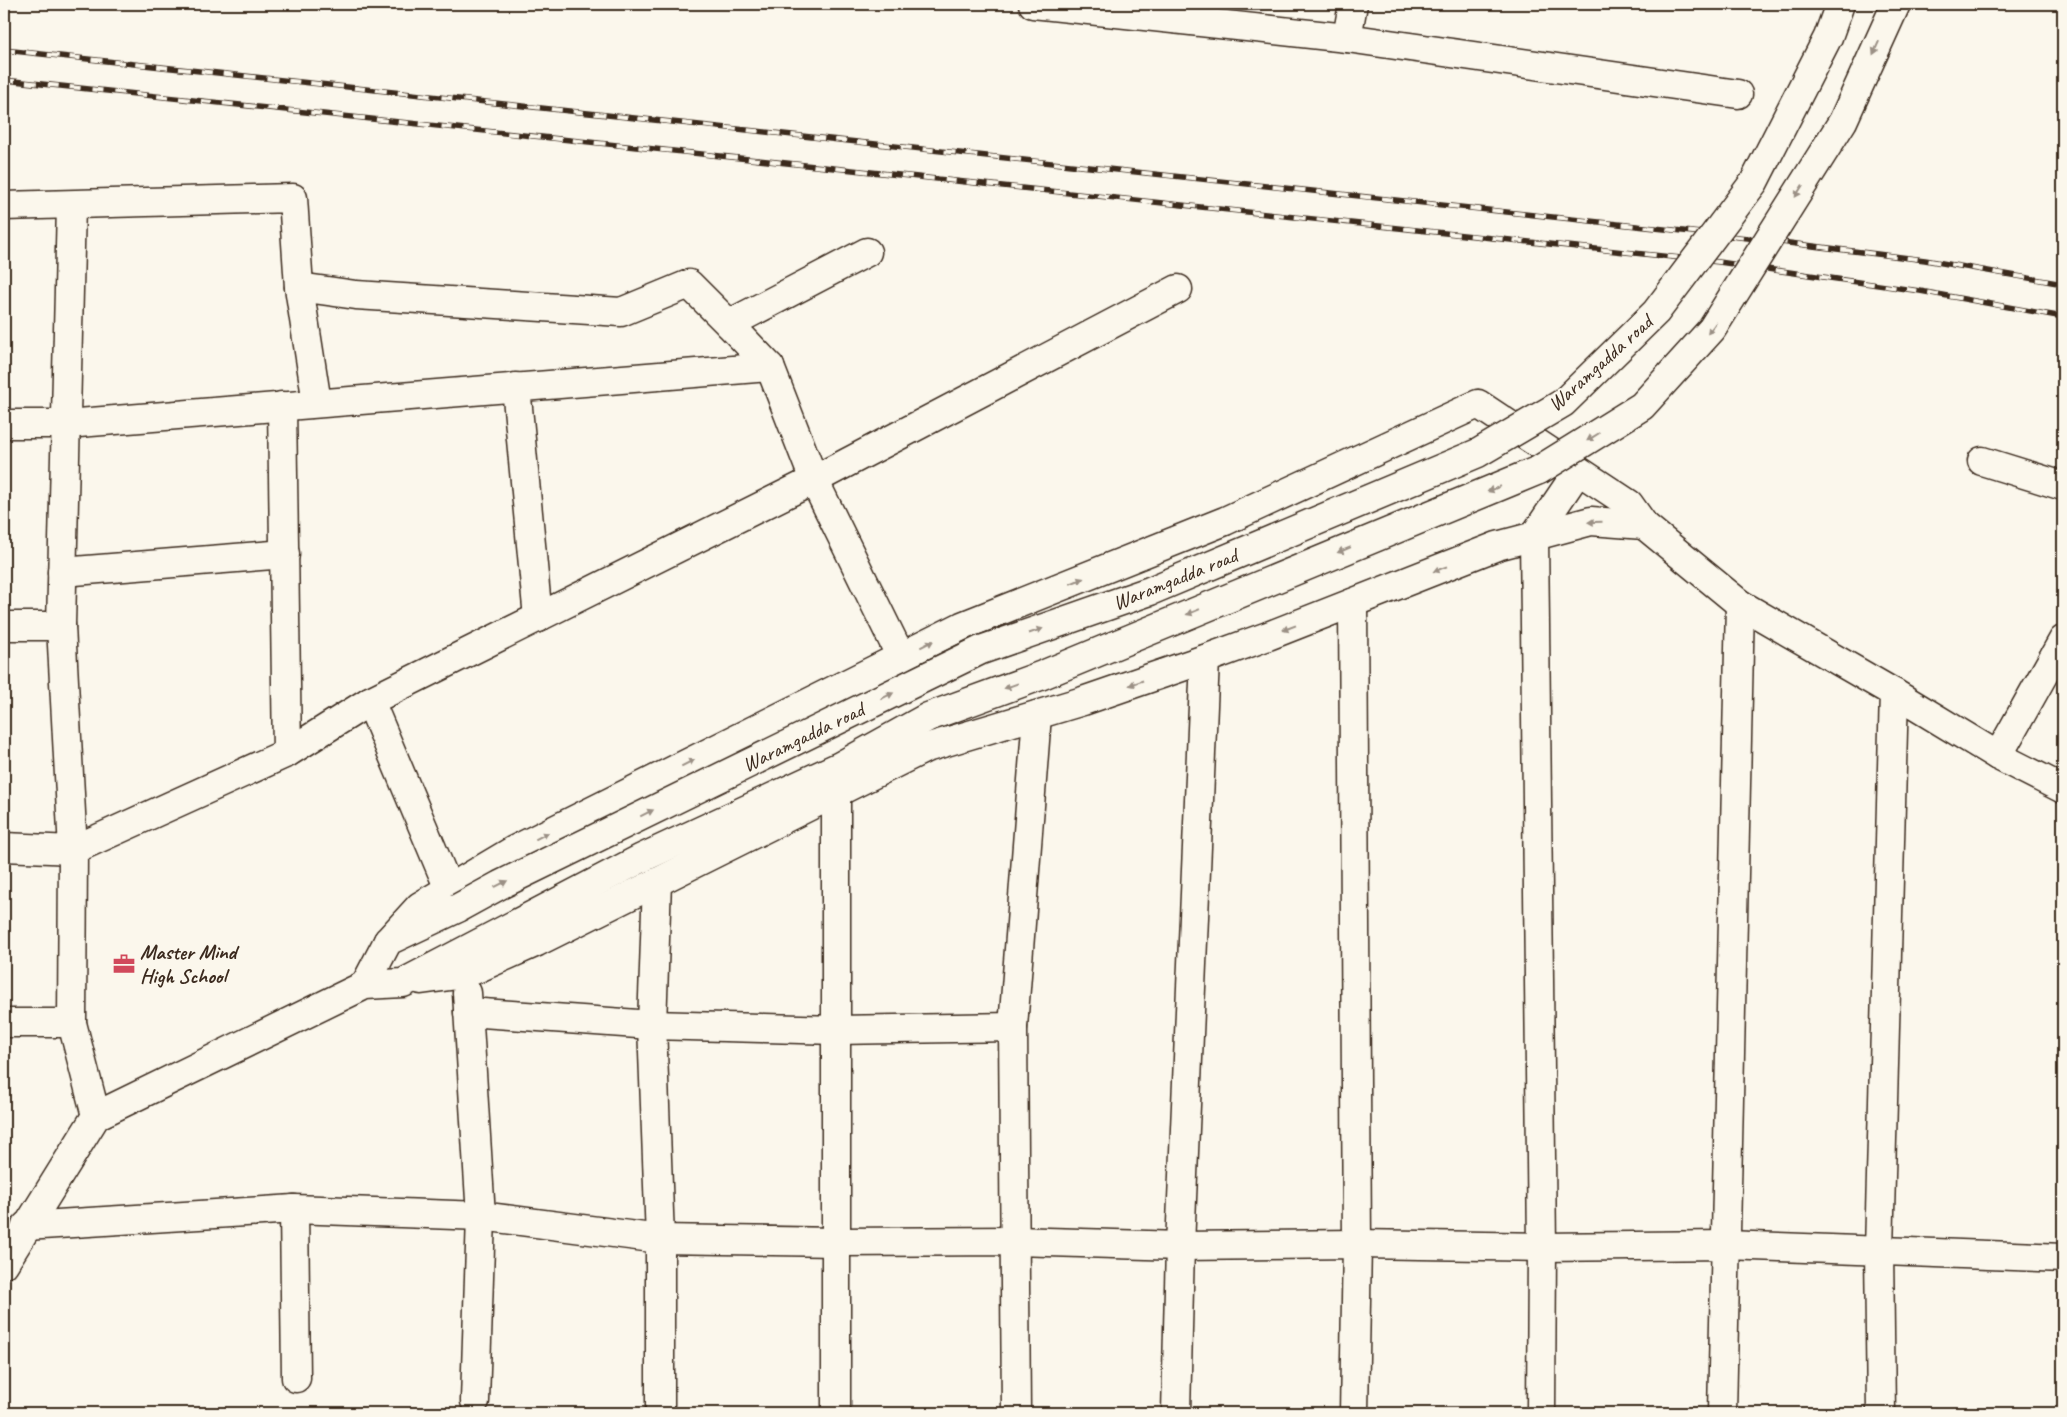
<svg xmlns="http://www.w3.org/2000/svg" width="2067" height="1417" viewBox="0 0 2067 1417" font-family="Caveat,sans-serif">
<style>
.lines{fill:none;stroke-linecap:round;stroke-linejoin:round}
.minor-casing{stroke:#3b2a1e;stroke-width:31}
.minor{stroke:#fbf7ec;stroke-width:28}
.rail-casing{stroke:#3b2a1e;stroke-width:5.5}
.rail{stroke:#fbf7ec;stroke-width:4;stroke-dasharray:11;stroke-linecap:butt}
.minor-bridge-casing{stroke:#3b2a1e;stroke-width:31;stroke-linecap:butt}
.minor-bridge{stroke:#fbf7ec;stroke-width:28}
.oneway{fill:#9b9085}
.labels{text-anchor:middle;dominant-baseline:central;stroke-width:4;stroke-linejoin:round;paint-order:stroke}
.street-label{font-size:21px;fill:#3b2a1e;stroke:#fbf7ec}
.poi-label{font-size:21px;font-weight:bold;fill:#3b2a1e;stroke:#fbf7ec;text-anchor:start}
</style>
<rect width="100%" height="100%" fill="#fbf7ec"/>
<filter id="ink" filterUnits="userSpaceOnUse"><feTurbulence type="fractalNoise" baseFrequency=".02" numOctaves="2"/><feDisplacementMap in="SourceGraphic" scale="10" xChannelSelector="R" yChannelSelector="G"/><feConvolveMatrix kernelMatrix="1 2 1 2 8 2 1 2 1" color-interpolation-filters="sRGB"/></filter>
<g filter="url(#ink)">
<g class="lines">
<g class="minor-casing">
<g id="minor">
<path d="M1033 4 1347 38 1738 94"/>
<path d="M1347 38 1353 4"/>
<path d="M4 206 293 198 299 287"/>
<path d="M867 252 729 324 770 367 814 480 901 657"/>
<path d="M516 387 538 618"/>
<path d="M317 403 299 287 356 295 621 312 689 284 729 324"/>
<path d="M282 406 287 753"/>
<path d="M4 424H66L770 367"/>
<path d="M1982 461 2063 486"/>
<path d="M62 572 285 554"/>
<path d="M1353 603 1357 1244 1354 1413"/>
<path d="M4 626H61"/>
<path d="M370 701 449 889"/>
<path d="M1998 756 2063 640"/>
<path d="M836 793V1413"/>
<path d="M4 847 73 850 61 626 71 205"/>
<path d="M657 882 652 1025 660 1239V1413"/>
<path d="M388 941 420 906 514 850 962 626 1225 521 1478 404 1629 504 1644 525 1740 604 1894 693 1998 756 2063 789"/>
<path d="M421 980 465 974 537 942 926 748 1083 701 1205 659 1268 636 1497 546 1591 521 1644 525"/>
<path d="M365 985 388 941 458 908"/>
<path d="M467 993 481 1216 475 1401"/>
<path d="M468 1012 652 1025 836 1030 1013 1027"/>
<path d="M4 1023H72"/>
<path d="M96 1116 72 1023 73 850 287 753 370 701 814 480 1178 289"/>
<path d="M294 1209 296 1378"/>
<path d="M26 1226 294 1209 481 1216 660 1239 837 1242 1015 1241 1180 1246 1357 1244 1542 1247 1726 1245 2063 1258"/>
<path d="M4 1264 96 1116 365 985 403 983 642 858 840 766 928 717 1040 676 1539 470"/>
<path d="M1016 1413 1013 1027 1037 715"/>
<path d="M1176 1413 1180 1246 1205 659"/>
<path d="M1541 1413 1542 1247 1534 536 1578 471"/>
<path d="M1722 1413 1740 604"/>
<path d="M1881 1413 1879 1250 1894 693"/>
</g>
</g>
<use href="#minor" class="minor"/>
<g class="rail-casing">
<g id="rail">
<path d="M4 50 1757 239 1925 260 2063 284"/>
<path d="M4 80 1719 262 1920 291 2063 317"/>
</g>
</g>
<use href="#rail" class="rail"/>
<g class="minor-bridge-casing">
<g id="minor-bridge">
<path d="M1539 470 1642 406 1712 329 1843 121 1896 4"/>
<path d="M458 908 500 885 981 650 1150 591 1478 453 1563 403 1656 312 1754 182 1828 37 1840 4"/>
</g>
</g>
<use href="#minor-bridge" class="minor-bridge"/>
</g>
<defs><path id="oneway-solid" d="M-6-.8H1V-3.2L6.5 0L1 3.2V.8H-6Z" transform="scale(1.25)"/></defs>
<g class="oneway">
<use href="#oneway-solid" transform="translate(1876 48) rotate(114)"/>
<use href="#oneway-solid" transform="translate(1799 191) rotate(122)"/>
<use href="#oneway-solid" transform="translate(1712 328) rotate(127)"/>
<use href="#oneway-solid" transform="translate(1593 437) rotate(148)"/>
<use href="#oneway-solid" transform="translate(1494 489) rotate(158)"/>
<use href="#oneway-solid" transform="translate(1595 522) rotate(179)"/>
<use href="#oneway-solid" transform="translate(1344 550) rotate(158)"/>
<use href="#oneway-solid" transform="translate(1440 569) rotate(159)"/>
<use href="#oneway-solid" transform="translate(1077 581) rotate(-22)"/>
<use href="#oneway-solid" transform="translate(1193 612) rotate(158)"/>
<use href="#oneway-solid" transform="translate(1289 628) rotate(159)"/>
<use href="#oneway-solid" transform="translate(1036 631) rotate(-19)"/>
<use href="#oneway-solid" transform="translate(927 644) rotate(-27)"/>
<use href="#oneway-solid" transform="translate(1136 683) rotate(161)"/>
<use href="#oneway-solid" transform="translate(1011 686) rotate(160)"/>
<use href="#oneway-solid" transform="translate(887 696) rotate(-26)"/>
<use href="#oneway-solid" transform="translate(688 763) rotate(-27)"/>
<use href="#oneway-solid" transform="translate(647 813) rotate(-26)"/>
<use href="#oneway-solid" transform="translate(542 836) rotate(-27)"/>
<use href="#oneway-solid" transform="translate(501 884) rotate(-27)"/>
</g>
</g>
<defs>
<g id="office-bare" transform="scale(1.725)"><path d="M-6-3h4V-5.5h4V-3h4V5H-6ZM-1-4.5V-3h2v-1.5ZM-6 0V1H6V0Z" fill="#d1495b" stroke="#fbf7ec" stroke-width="2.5" paint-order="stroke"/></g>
</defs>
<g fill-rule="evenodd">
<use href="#office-bare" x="124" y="964"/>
</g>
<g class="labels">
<g class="street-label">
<text transform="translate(1600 363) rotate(-42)">Waramgadda road</text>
<text transform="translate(1175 579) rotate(-22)">Waramgadda road</text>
<text transform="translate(803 737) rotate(-26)">Waramgadda road</text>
</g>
<g class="poi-label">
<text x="140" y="952">Master Mind<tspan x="140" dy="24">High School</tspan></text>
</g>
</g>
<rect width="2067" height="1417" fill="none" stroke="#fbf7ec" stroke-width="20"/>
<rect x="10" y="10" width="2047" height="1397" fill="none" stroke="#3b2a1e" stroke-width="2" filter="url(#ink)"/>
</svg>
